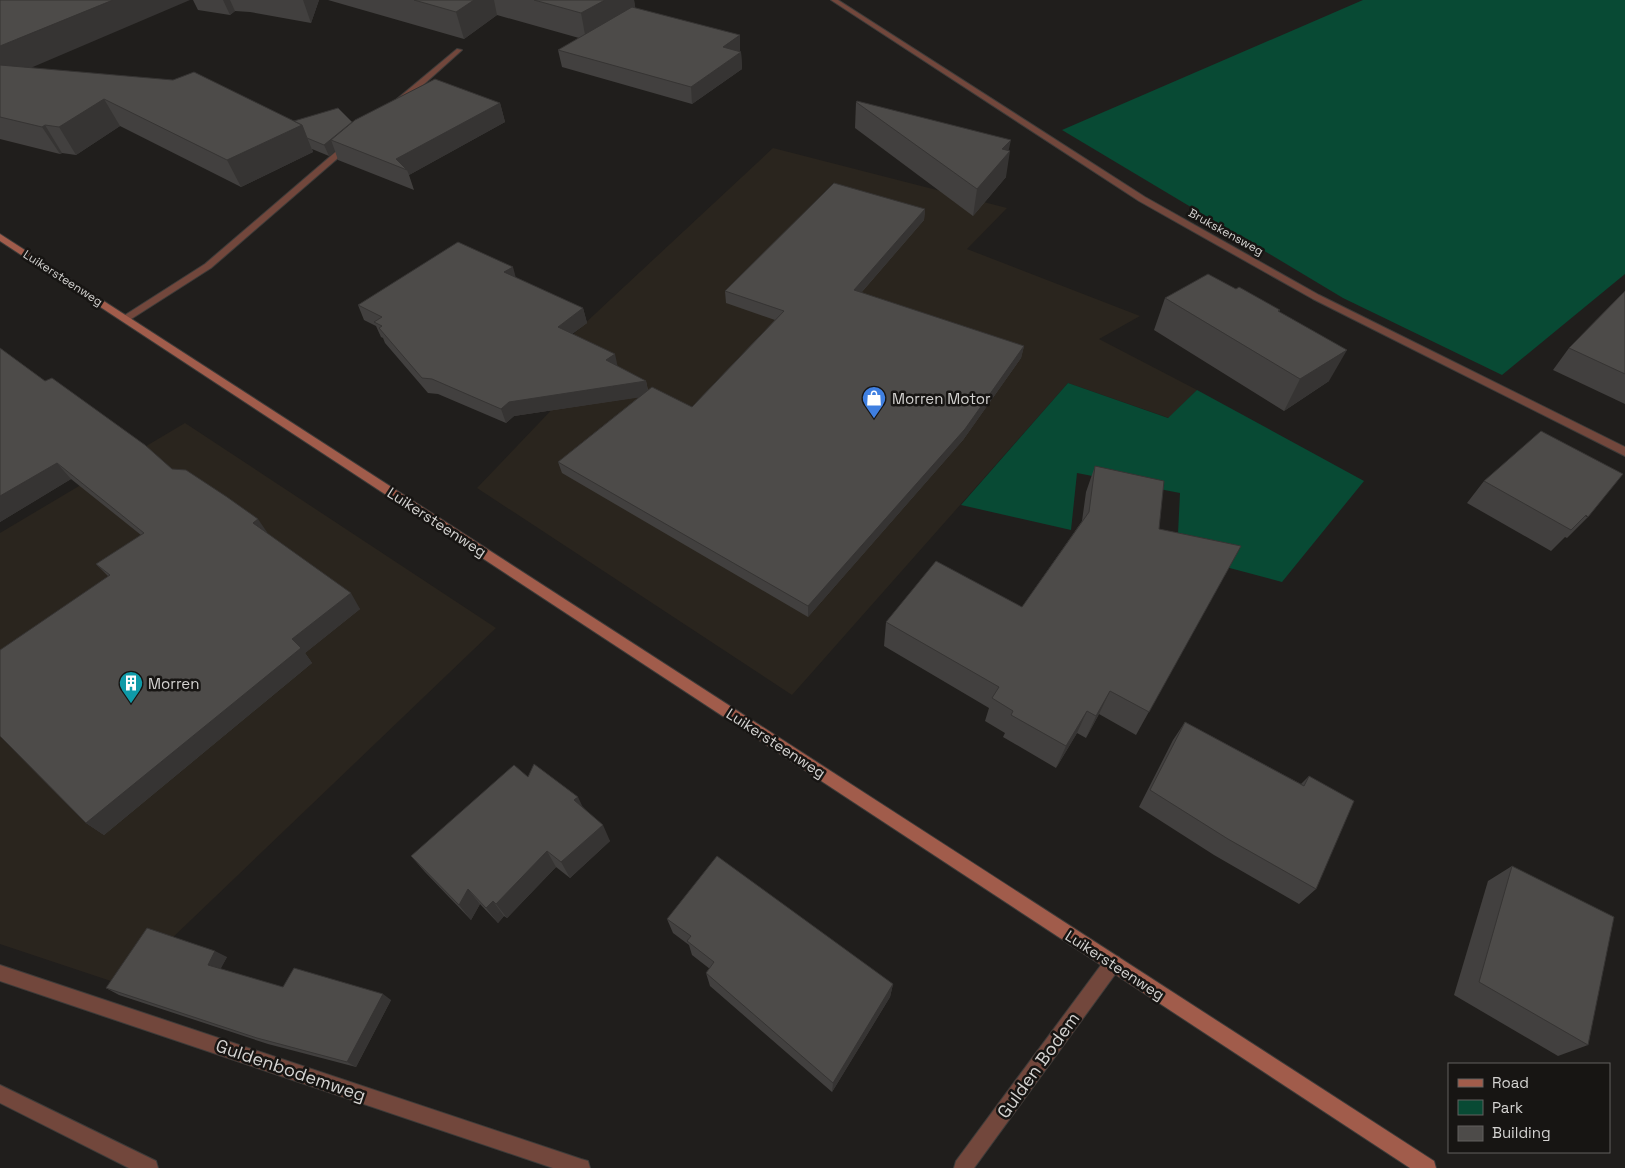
<svg xmlns="http://www.w3.org/2000/svg" width="1625" height="1168" viewBox="0 0 1625 1168" font-family="'Space Grotesk',sans-serif">
<style>
.built{fill:#2a251e}
.green{fill:#084a34}
.lines{fill:none;stroke-linecap:round;stroke-linejoin:round}
.street-casing{stroke:#3d3b39;stroke-width:2}
.secondary-casing{stroke:#3d3b39;stroke-width:2}
.street{fill:#72473c;fill-rule:evenodd}
.secondary{fill:#a15c4b;fill-rule:evenodd}
.wall{fill:#42403f}
.shaded-wall{fill:#363433}
.building{fill:#4d4b49;stroke:#363433}
.labels{text-anchor:middle;dominant-baseline:central;stroke-width:5;stroke-linejoin:round;paint-order:stroke}
.far-street-label{font-size:12px;fill:#d4d3d1;stroke:#171513}
.poi-label{font-size:15px;fill:#d4d3d1;stroke:#171513;text-anchor:start}
.street-label{font-size:15px;fill:#d4d3d1;stroke:#171513}
.near-street-label{font-size:18px;fill:#d4d3d1;stroke:#171513}
</style>
<rect width="100%" height="100%" fill="#201e1c"/>
<g class="built">
<path d="M773 148 1007 208 967 249 1140 316 1099 339 1197 390 1169 418 1068 383 792 695 477 488 602 357 566 341Z"/>
<path d="M185 423 496 628 123 985 0 944V533Z"/>
</g>
<g class="green">
<path d="M1363 0H1625V274L1502 375 1343 298 1062 130Z"/>
<path d="M1068 383 1168 418 1197 390 1364 481 1282 582 1177 554 1180 493 1077 473 1071 530 961 505Z"/>
</g>
<g class="lines">
<g class="street-casing">
<g id="street">
<path d="M831 0H838L1145 197 1319 295 1625 447V456L1313 299 1139 201Z"/>
<path d="M457 49 462 50 403 103H397V99Z"/>
<path d="M346 143 353 145 211 268 128 321H122V317L205 264Z"/>
<path d="M1113 955 1119 957 1121 963 1119 969 974 1168H954L956 1161 1107 957Z"/>
<path d="M0 965 581 1159 588 1161 590 1168H553L0 981Z"/>
<path d="M0 1085 156 1161 158 1168H129L0 1103Z"/>
</g>
</g>
<g class="secondary-casing">
<path id="secondary" d="M0 234 1434 1161 1436 1168H1410L0 241Z"/>
</g>
<use href="#street" class="street"/>
<use href="#secondary" class="secondary"/>
</g>
<g class="wall">
<path d="M0 0 30 68 294 121 352 122 500 103 505 122 409 175 414 190 338 160 335 151 329 156 312 149 313 152 241 187 120 126 76 155 62 153 60 154 0 139Z"/>
<path d="M193 0H319L311 23 250 12 235 11 230 15 198 10Z"/>
<path d="M328 0H634L635 8 741 52 742 69 692 104 562 67 558 50 579 38 497 15 464 39Z"/>
<path d="M856 102 1006 177 973 216 855 128Z"/>
<path d="M925 209 924 220 861 293 1024 346 1021 358 963 440 808 617 562 473 558 462 639 397 514 416 506 423 438 394 428 393 385 343 383 338 381 337 376 326 364 320 358 305 516 278 583 308 587 323 572 334 617 366 646 381 648 390 692 407 775 320 726 303 725 291Z"/>
<path d="M1236 289 1280 310 1279 312 1329 381 1284 411 1154 330 1165 298Z"/>
<path d="M1625 291V404L1553 370 1569 348Z"/>
<path d="M0 348 45 381 172 469 268 534 360 609 305 653 312 663 104 835 86 823 108 576 96 564 141 535 71 479 0 522Z"/>
<path d="M1095 466 1159 529 1241 546 1136 735 1099 714 1086 738 1077 733 1056 768 1003 737 1005 733 985 721 989 708 884 646 886 622 1022 607 1082 521 1086 492Z"/>
<path d="M1484 481 1588 517 1567 538 1565 537 1551 551 1467 503Z"/>
<path d="M1185 722 1301 784 1309 776 1316 889 1299 904 1214 855 1139 807 1173 740Z"/>
<path d="M528 777 583 807 610 841 570 878 556 867 507 918 504 916 498 923 480 904 471 920 425 872 411 856Z"/>
<path d="M1512 866 1588 1045 1558 1056 1454 995 1488 881Z"/>
<path d="M667 919 893 984 890 997 832 1092 710 986 706 973 710 969 692 955 689 945 673 933Z"/>
<path d="M227 957 220 969 283 987 391 1000 356 1067 268 1044 119 995 106 988Z"/>
</g>
<g class="shaded-wall">
<path d="M113 0H190L0 81V46Z"/>
<path d="M223 0H230L235 11 230 15Z"/>
<path d="M303 0H319L311 23Z"/>
<path d="M474 0H494L497 15 464 39 456 12Z"/>
<path d="M605 0H634L636 12 586 40 581 13Z"/>
<path d="M740 35V52L723 47Z"/>
<path d="M741 52 742 69 692 104 691 87Z"/>
<path d="M104 99 120 126 76 155 59 127Z"/>
<path d="M500 103 505 122 409 175 407 170 396 159Z"/>
<path d="M352 122 331 140 335 151 329 156 324 145Z"/>
<path d="M45 125 62 153 60 154 42 127Z"/>
<path d="M302 125 313 152 241 187 227 160Z"/>
<path d="M1011 140 1008 153 1010 151 1006 177 973 216 977 189 1002 149Z"/>
<path d="M925 209 924 220 853 302 854 290Z"/>
<path d="M513 267 517 282 504 272Z"/>
<path d="M583 308 587 323 561 342 558 327Z"/>
<path d="M1024 346 1021 358 963 440 808 617V606Z"/>
<path d="M1347 350 1329 381 1284 411 1300 379Z"/>
<path d="M615 354 618 368 606 360Z"/>
<path d="M646 381 649 396 514 416 506 423 501 409 509 402Z"/>
<path d="M57 463 71 479 0 522V496Z"/>
<path d="M258 519 269 535 253 523Z"/>
<path d="M351 593 360 609 305 653 312 663 104 835 86 823 292 639Z"/>
<path d="M1110 691 1099 714 1086 738 1096 716Z"/>
<path d="M1087 711 1077 733 1056 768 1066 746Z"/>
<path d="M578 797 586 814 574 800Z"/>
<path d="M603 825 610 841 570 878 561 862Z"/>
<path d="M547 851 556 867 507 918 496 904Z"/>
<path d="M468 889 480 904 471 920 459 905Z"/>
<path d="M493 901 504 916 498 923 486 908Z"/>
<path d="M215 951 227 957 219 972 208 965Z"/>
<path d="M893 984 890 997 832 1092 833 1083Z"/>
<path d="M383 994 391 1000 356 1067 347 1062Z"/>
</g>
<g class="building">
<path d="M0 0H113L0 46Z"/>
<path d="M414 0H474L456 12Z"/>
<path d="M534 0H605L581 13Z"/>
<path d="M632 7 740 35 723 47 741 52 691 87 558 50Z"/>
<path d="M0 65 173 80 194 72 302 125 227 160 104 99 59 127 45 125 42 127 0 117Z"/>
<path d="M435 79 500 103 396 159 407 170 331 140 355 120Z"/>
<path d="M857 101 1011 140 1002 149 1010 151 977 189 856 102Z"/>
<path d="M338 108 352 122 324 145 307 138 302 125 294 121Z"/>
<path d="M834 183 925 209 854 290 1024 346 965 429 808 606 558 462 652 387 692 407 784 311 725 291Z"/>
<path d="M458 242 513 267 504 272 583 308 558 327 615 354 606 360 646 381 509 402 501 409 432 379 422 378 379 328 382 326 374 322 382 317 358 305Z"/>
<path d="M1208 274 1236 289 1239 287 1280 310 1278 311 1347 350 1300 379 1165 298Z"/>
<path d="M1625 291V374L1569 348Z"/>
<path d="M0 348 45 381 52 378 145 445 172 469 186 470 227 497 258 519 253 523 351 593 292 639 301 648 86 823 0 736V650L110 575 96 564 144 533 57 463 0 496Z"/>
<path d="M1541 431 1623 474 1588 517 1586 515 1571 530 1484 481Z"/>
<path d="M1095 466 1164 481 1159 529 1241 546 1149 712 1110 691 1096 716 1087 711 1066 746 1011 715 1013 711 992 698 999 687 886 622 936 561 1022 607 1089 512Z"/>
<path d="M1185 722 1304 786 1309 776 1354 801 1316 889 1228 839 1150 790Z"/>
<path d="M534 764 578 797 574 800 603 825 561 862 547 851 496 904 493 901 486 908 468 889 459 905 411 856 514 765 528 777Z"/>
<path d="M717 856 893 984 833 1083 706 973 714 962 687 941 691 936 667 919Z"/>
<path d="M1512 866 1614 917 1588 1045 1479 982Z"/>
<path d="M147 928 215 951 208 965 283 987 294 968 383 994 347 1062 257 1038 106 988Z"/>
</g>
<defs>
<g id="shop-pin" transform="scale(1.25)"><path d="M0 17L-7.5 6A9.5 9.5 0 1 1 7.5 6Z" fill="#3f7fe0" stroke="#171513"/><path d="M-5-2.5h2.3a2.7 3.5 0 0 1 5.4 0H5L5.5 6h-11ZM-1.5-2.5h3a1.5 2.3 0 0 0-3 0Z" fill="#fff"/></g>
<g id="building-pin" transform="scale(1.25)"><path d="M0 17L-7.5 6A9.5 9.5 0 1 1 7.5 6Z" fill="#0f9aa8" stroke="#171513"/><path d="M-4-6H4V6H1V3H-1V6H-4ZM-2.5-4.3h1.7v1.8h-1.7ZM.8-4.3h1.7v1.8H.8ZM-2.5-1h1.7V.8h-1.7ZM.8-1h1.7V.8H.8Z" fill="#fff"/></g>
</defs>
<g fill-rule="evenodd">
<use href="#shop-pin" x="874" y="398"/>
<use href="#building-pin" x="131" y="683"/>
</g>
<g class="labels">
<g class="far-street-label">
<text transform="translate(1226 232) rotate(29)">Brukskensweg</text>
<text transform="translate(63 278) rotate(33)">Luikersteenweg</text>
</g>
<g class="poi-label">
<text x="892" y="398">Morren Motor</text>
<text x="148" y="683">Morren</text>
</g>
<g class="street-label">
<text transform="translate(437 522) rotate(33)">Luikersteenweg</text>
<text transform="translate(776 743) rotate(33)">Luikersteenweg</text>
<text transform="translate(1115 965) rotate(33)">Luikersteenweg</text>
</g>
<g class="near-street-label">
<text transform="translate(1038 1065) rotate(-54)">Gulden Bodem</text>
<text transform="translate(291 1070) rotate(19)">Guldenbodemweg</text>
</g>
</g>
<rect x="1448" y="1063" width="162" height="90" fill="#171513" stroke="#63615f"/>
<rect x="1458" y="1079" width="25" height="8" fill="#a15c4b" stroke="#63615f"/>
<text x="1492" y="1088" font-size="15" fill="#d4d3d1">Road</text>
<rect x="1458" y="1100" width="25" height="15" fill="#084a34" stroke="#63615f"/>
<text x="1492" y="1113" font-size="15" fill="#d4d3d1">Park</text>
<rect x="1458" y="1126" width="25" height="15" fill="#4d4b49" stroke="#63615f"/>
<text x="1492" y="1138" font-size="15" fill="#d4d3d1">Building</text>
</svg>
